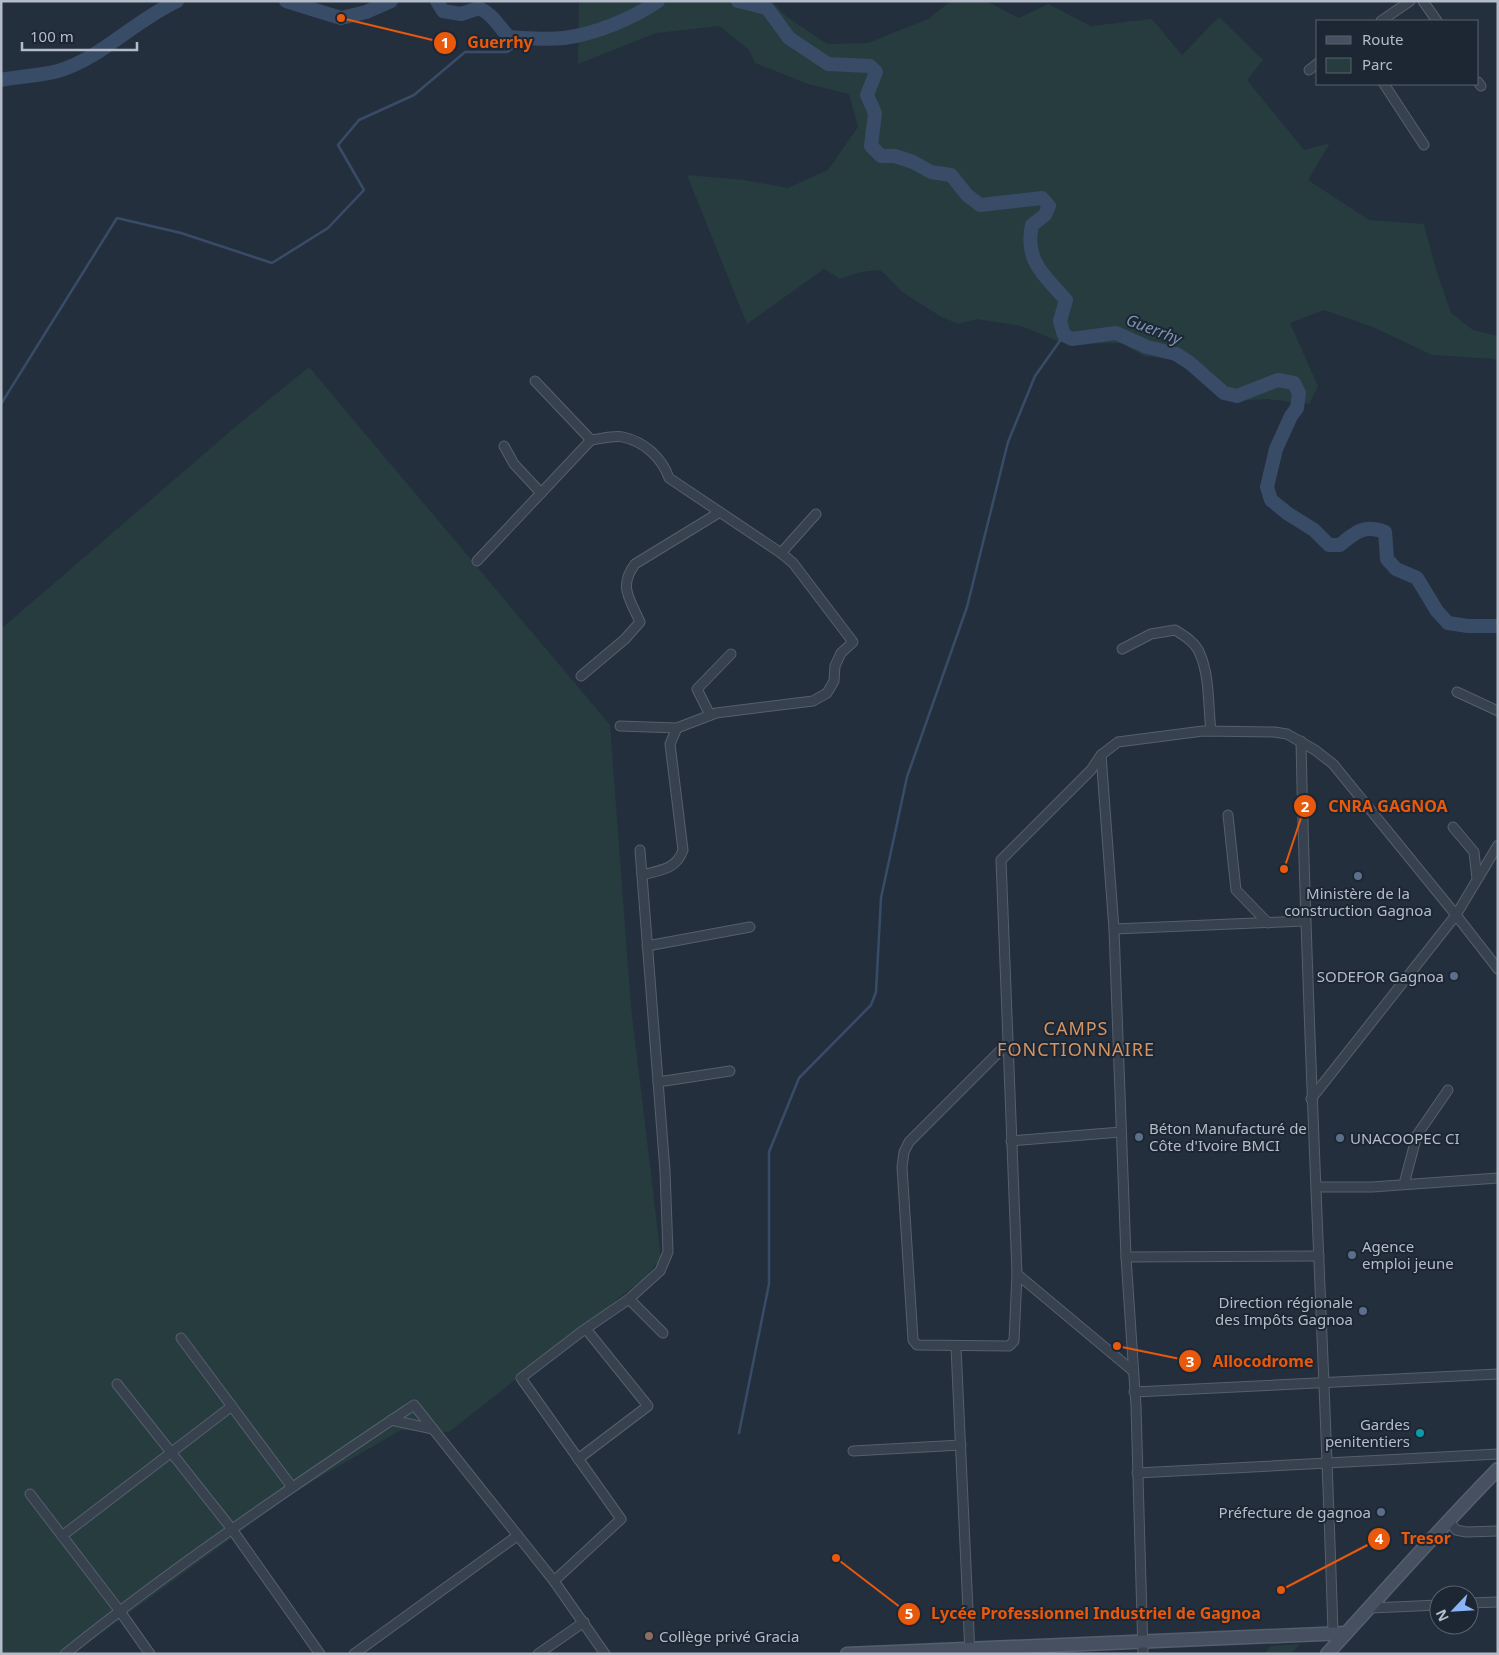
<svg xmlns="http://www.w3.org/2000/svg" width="1499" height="1655" viewBox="0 0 1499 1655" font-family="'Noto Sans',sans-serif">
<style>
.green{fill:#263c3f}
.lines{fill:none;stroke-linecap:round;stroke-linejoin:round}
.stream{stroke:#394c67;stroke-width:2.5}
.river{stroke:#394c67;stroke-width:14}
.street-casing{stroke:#565f6c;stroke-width:11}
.secondary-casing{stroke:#565f6c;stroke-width:15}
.street{stroke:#38414e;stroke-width:9}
.secondary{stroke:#465061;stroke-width:12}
.service-dot{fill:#5c6f8a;stroke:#1d2633;stroke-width:2}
.culture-dot{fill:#0f9aa8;stroke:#1d2633;stroke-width:2}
.education-dot{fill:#8d6e63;stroke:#1d2633;stroke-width:2}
.labels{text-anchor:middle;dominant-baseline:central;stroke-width:4;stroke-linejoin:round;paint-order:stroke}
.poi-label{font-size:15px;fill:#b4bcc9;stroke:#1d2633;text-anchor:end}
.water-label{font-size:16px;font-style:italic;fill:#7c92b1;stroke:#1d2633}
.quarter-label{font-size:18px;letter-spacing:1px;fill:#d59563;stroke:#1d2633}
.leader{fill:none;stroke:#e8590c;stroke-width:2}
.callout-dot{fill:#e8590c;stroke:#1d2633;stroke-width:2}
.mark-label{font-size:15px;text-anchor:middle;font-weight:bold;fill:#fff}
.callout-label{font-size:16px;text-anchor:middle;font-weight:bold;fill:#e8590c;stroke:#1d2633;stroke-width:4;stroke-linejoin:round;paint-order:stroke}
</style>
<rect width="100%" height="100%" fill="#242f3e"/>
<g class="green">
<path d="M579 1H771L787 17 827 44 868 43 928 19 951 1H986L1019 18 1048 4 1091 26 1152 19 1182 55 1219 17 1263 60 1247 80 1304 150 1330 143 1308 180 1369 220 1424 224 1434 263 1451 313 1473 330 1498 336V362L1494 359 1432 355 1373 327 1324 310 1290 323 1318 386 1309 404 1268 399 1237 401 1222 398 1184 364 1173 359 1144 356 1121 343 1076 344 1060 342 1021 326 977 319 958 324 940 316 902 292 881 270 860 272 840 279 824 269 747 324 687 175 744 180 788 188 828 170 858 127 849 94 808 84 755 63 749 50 720 26 656 33 578 64Z"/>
<path d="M309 367 610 725 631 1007 661 1258 647 1276 449 1432 401 1430 296 1491 73 1654H1V629L240 423Z"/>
<path d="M1300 1644 1291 1654 1285 1652 1283 1654H1251L1256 1652 1265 1653 1271 1646Z"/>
</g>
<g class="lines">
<g class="stream">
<path d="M1 404 117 218 181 233 272 263 328 228 364 190 338 145 359 120 414 95 465 52H507L530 38"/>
<path d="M739 1433 769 1284V1152L799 1078 871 1005 876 992 881 898 907 777 967 607 1008 442 1035 376 1064 335"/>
</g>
<g class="river">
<path d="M286 1 341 18 366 12 391 1"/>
<path d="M437 1 443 11 461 14 479 8C495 16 497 25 509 37 527 38 546 40 564 38 595 34 632 19 658 1"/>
<path d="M738 1 767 8 789 38 828 64 870 66 876 72 867 95 875 113 871 146 881 156H895L913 162 931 172 951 175 967 195 980 205 1042 198 1049 206 1045 215 1032 225C1024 261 1045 276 1066 300L1060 321 1064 335 1072 339 1116 333 1147 347 1176 354 1190 363 1224 393 1237 396 1278 380 1294 383 1299 393 1297 408 1291 416 1276 449 1267 487 1271 500 1287 513 1314 530 1329 545H1340C1355 532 1365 524 1385 532L1387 559 1396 569 1417 578 1437 611 1448 623 1468 626H1498"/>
<path d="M1 80C20 76 40 76 58 71 102 58 135 20 177 1"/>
</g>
<g class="street-casing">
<g id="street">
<path d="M1423 1 1437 21"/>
<path d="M1381 21 1410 1"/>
<path d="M1309 70 1318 63"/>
<path d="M1478 82 1481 86"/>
<path d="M1384 84 1424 145"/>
<path d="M535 381 591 440"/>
<path d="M504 446 514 464 541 493"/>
<path d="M477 561 591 440C601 439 614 435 623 437 645 442 662 458 669 478L781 553 816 514"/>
<path d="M1122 649 1151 634 1175 630C1185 636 1196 643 1200 654 1210 677 1208 707 1211 731"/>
<path d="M581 676 625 639 640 622C630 599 618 587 635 564L720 512"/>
<path d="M1457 692 1498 711"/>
<path d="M710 715 697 689 731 654"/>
<path d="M620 726 677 728 716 713 813 701 827 693 834 681 835 666 841 653 853 642 793 563 781 553"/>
<path d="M1301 741C1307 1039 1324 1336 1333 1633"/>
<path d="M1101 755 1114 929 1126 1257 1136 1406 1143 1654"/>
<path d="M1228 815 1236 890 1268 923"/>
<path d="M1453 827 1474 852 1477 879"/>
<path d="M642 875C660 870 676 870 683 850L670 744 677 728"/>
<path d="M1114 929 1304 921"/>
<path d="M647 946 750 927"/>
<path d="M1007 1044 909 1142 904 1152 902 1167 913 1340 917 1345 1009 1346 1014 1341 1017 1274 1001 860 1091 770 1101 755 1118 742 1203 731 1274 732 1287 734 1315 750 1333 764 1456 915 1498 969"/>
<path d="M658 1082 730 1071"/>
<path d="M1311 1099 1456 915 1498 845"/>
<path d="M1011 1141 1121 1132"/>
<path d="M1404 1184 1417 1135 1448 1090"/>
<path d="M1316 1187H1372L1498 1178"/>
<path d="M1126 1257 1319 1256"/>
<path d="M1017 1274 1133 1371"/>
<path d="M629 1299 663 1333"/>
<path d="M181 1338 292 1487"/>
<path d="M956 1347 970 1654"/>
<path d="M117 1384 231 1528 320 1654"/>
<path d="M1134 1392 1498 1374"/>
<path d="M391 1420 433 1429"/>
<path d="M853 1451 961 1445"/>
<path d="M578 1459 648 1406 586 1329"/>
<path d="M1137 1473 1498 1454"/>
<path d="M30 1494 119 1610 150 1654"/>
<path d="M1448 1520 1456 1530 1466 1532 1498 1531"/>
<path d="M62 1536 232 1406"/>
<path d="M554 1581 621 1519 521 1378 581 1332 629 1299 660 1271 668 1252 665 1171 640 850"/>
<path d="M1469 1603 1498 1602"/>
<path d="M1371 1608 1439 1605"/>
<path d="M65 1654C177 1564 295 1485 414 1405L554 1581 605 1654"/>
<path d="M354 1654 517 1536"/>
<path d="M538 1654 584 1622"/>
</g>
</g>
<g class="secondary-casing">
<g id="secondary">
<path d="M847 1654 1346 1633"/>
<path d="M1327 1654C1384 1592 1439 1529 1498 1469"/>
</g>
</g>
<use href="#street" class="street"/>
<use href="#secondary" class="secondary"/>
</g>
<g class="service-dot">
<circle cx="1358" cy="876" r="5"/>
<circle cx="1454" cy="976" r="5"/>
<circle cx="1139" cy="1137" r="5"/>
<circle cx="1340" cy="1138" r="5"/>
<circle cx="1352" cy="1255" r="5"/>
<circle cx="1363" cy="1311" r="5"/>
<circle cx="1381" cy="1512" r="5"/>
</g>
<circle class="culture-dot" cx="1420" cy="1433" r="5"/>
<circle class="education-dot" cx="649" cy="1636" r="5"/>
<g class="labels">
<g class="poi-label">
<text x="1358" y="893" text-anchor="middle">Ministère de la<tspan x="1358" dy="17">construction Gagnoa</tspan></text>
<text x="1444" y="976">SODEFOR Gagnoa</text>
<text x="1149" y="1128" text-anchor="start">Béton Manufacturé de<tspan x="1149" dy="17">Côte d'Ivoire BMCI</tspan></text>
<text x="1350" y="1138" text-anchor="start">UNACOOPEC CI</text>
<text x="1362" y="1246" text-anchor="start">Agence<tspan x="1362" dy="17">emploi jeune</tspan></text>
<text x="1353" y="1302">Direction régionale<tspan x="1353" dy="17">des Impôts Gagnoa</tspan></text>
<text x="1410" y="1424">Gardes<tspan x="1410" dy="17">penitentiers</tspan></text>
<text x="1371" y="1512">Préfecture de gagnoa</text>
<text x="659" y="1636" text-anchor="start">Collège privé Gracia</text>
</g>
<g class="water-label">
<text transform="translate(1154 329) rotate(21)">Guerrhy</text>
</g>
<g class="quarter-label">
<text x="1076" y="1028">CAMPS<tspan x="1076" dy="21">FONCTIONNAIRE</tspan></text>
</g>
</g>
<path class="leader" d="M341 18L445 43M1284 869L1305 806M1117 1346L1190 1361M1281 1590L1379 1539M836 1558L909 1614"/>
<g class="callout-dot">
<circle cx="341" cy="18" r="5"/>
<circle cx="1284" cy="869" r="5"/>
<circle cx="1117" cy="1346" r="5"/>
<circle cx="1281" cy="1590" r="5"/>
<circle cx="836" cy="1558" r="5"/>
<circle cx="445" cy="43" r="12"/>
<circle cx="1305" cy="806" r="12"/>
<circle cx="1190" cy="1361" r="12"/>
<circle cx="1379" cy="1539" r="12"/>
<circle cx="909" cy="1614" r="12"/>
</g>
<g class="mark-label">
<text x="445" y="48">1</text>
<text x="1305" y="812">2</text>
<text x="1190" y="1367">3</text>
<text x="1379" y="1544">4</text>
<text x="909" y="1619">5</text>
</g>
<g class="callout-label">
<text x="500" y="48">Guerrhy</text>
<text x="1388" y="812">CNRA GAGNOA</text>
<text x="1263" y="1367">Allocodrome</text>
<text x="1426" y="1544">Tresor</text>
<text x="1096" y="1619">Lycée Professionnel Industriel de Gagnoa</text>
</g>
<rect width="1499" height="1655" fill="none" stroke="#b4bcc9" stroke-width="5"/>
<rect x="1316" y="20" width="162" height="65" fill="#1d2633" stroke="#59626f"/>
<rect x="1326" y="36" width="25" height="8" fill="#465061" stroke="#59626f"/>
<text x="1362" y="45" font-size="15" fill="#b4bcc9">Route</text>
<rect x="1326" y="58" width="25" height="15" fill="#263c3f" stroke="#59626f"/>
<text x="1362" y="70" font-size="15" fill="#b4bcc9">Parc</text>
<g transform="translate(1454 1610) rotate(245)"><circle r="24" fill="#1d2633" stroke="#59626f"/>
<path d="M0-4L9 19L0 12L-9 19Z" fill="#8ab4f8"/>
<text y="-8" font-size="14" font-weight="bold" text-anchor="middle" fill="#b4bcc9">N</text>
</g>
<path d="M22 42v8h115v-8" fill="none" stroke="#b4bcc9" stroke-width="2.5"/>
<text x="30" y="42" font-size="15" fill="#b4bcc9" stroke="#1d2633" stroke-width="4" paint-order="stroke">100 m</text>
</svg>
